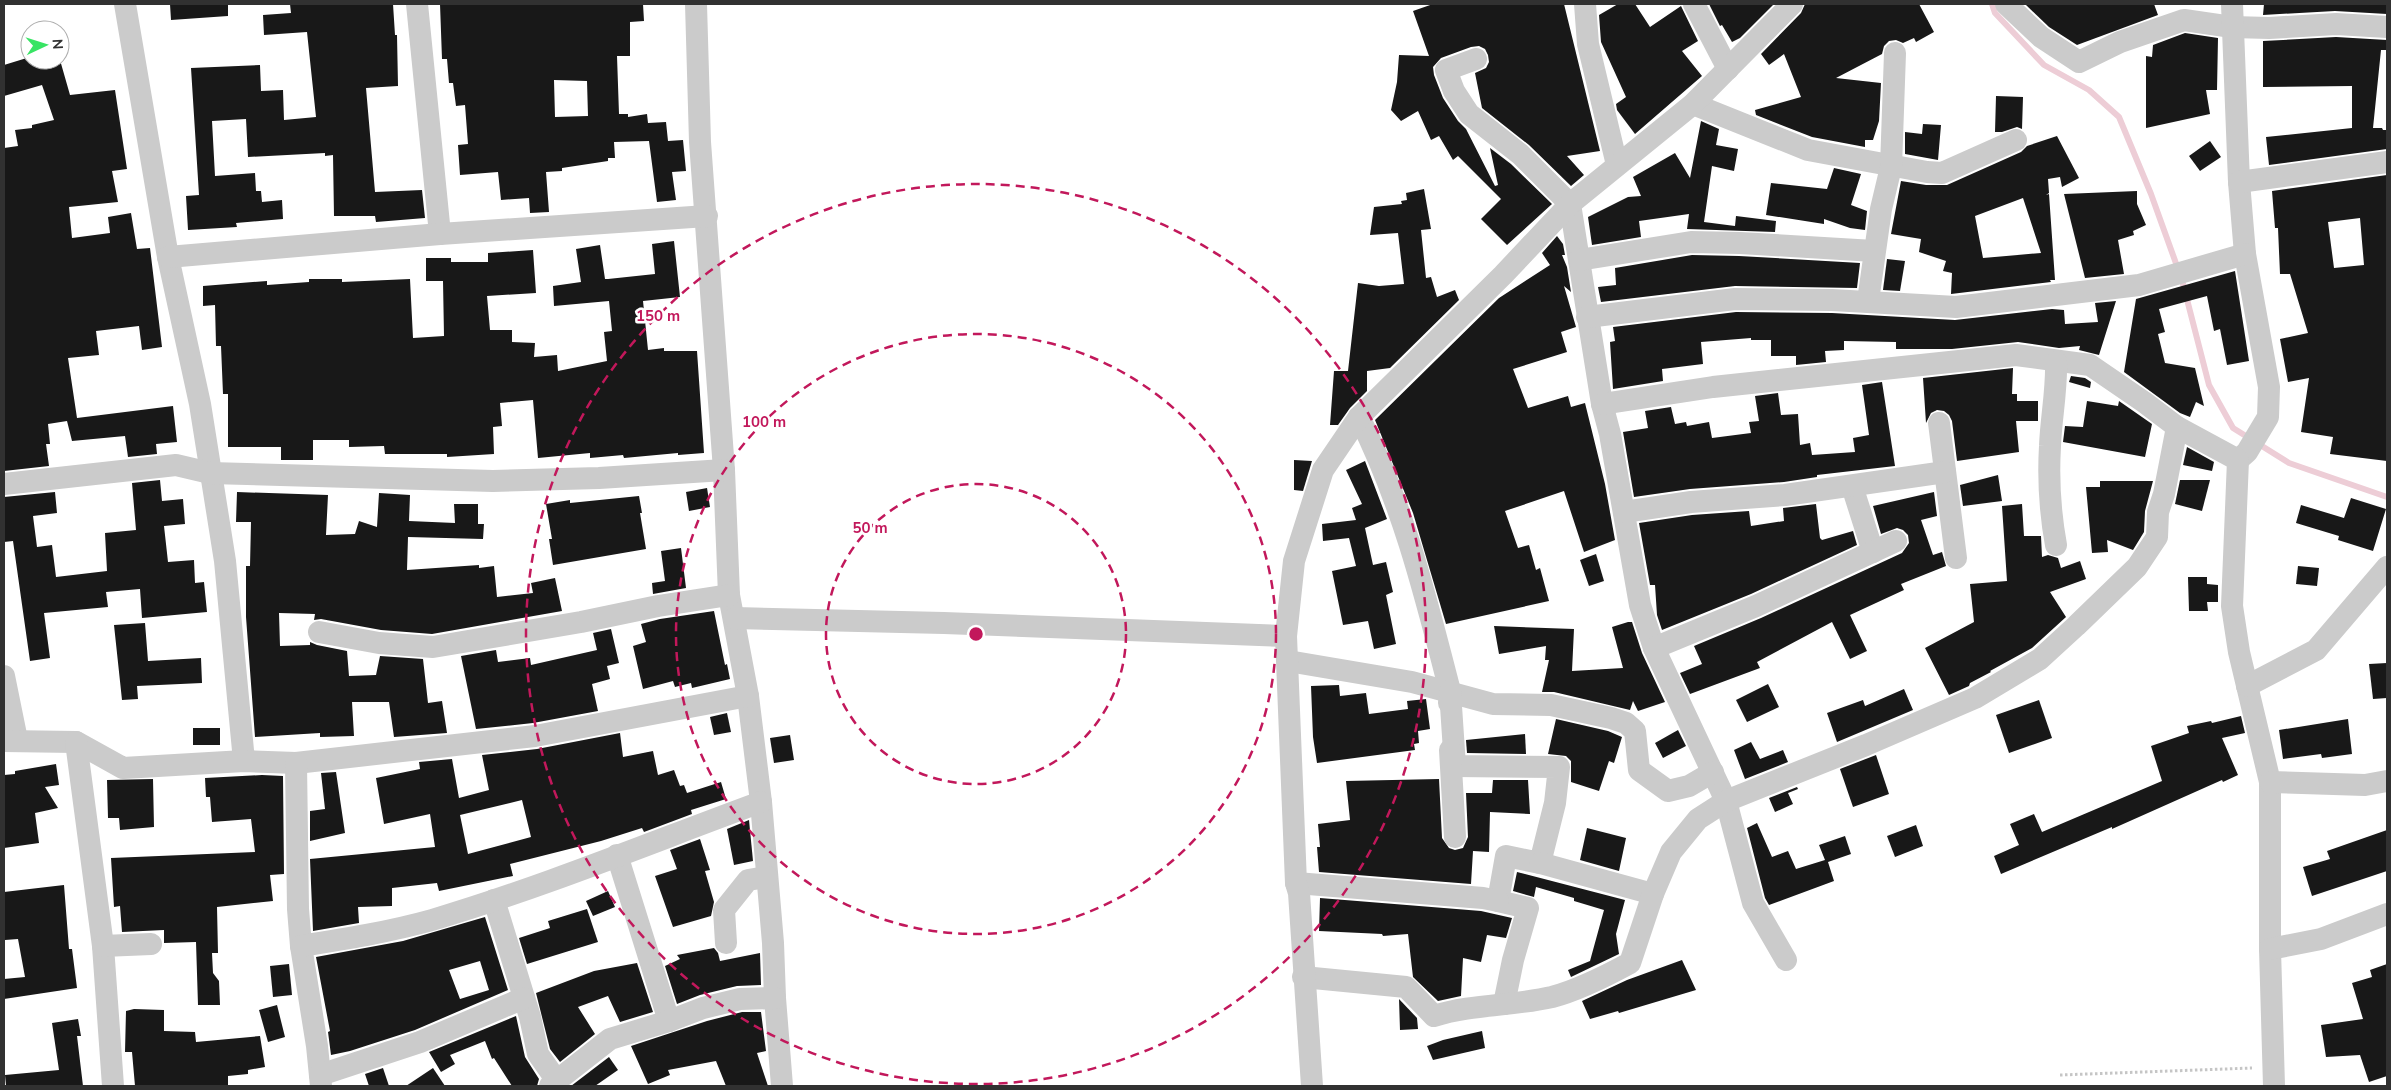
<svg xmlns="http://www.w3.org/2000/svg" width="2391" height="1090" font-family="'Nunito Sans',sans-serif">
	<style>
		.lines { fill: none; stroke-linecap: round; stroke-linejoin: round }
		.stream { stroke: #edcdd6; stroke-width: 6 }
		.building { fill: #181818; fill-rule: evenodd }
		.path { stroke: #c5c5c5; stroke-width: 3; stroke-dasharray: 2.5 2.5; stroke-linecap: butt }
		.minor { stroke: #cbcbcb; stroke-width: 22 }
		.ring { fill: none; stroke: #c2185b; stroke-width: 2.5; stroke-dasharray: 9 6 }
		.centre { fill: #c2185b; stroke: #fff; stroke-width: 2.5 }
		.ring-label { font-size: 15px; text-anchor: middle; font-weight: bold; fill: #c2185b; stroke: #fff; stroke-width: 5; stroke-linejoin: round; paint-order: stroke }
	</style>
	<rect width="100%" height="100%" fill="#fff"/>
	<g class="lines">
		<path class="stream" d="M1992,4L1995,13L2044,65L2089,90L2119,117L2151,194L2182,280L2209,385L2233,428L2289,463L2387,497"/>
	</g>
	<g class="building">
		<path d="M170,4H228V16L171,20Z"/>
		<path d="M290,4H393L395,35H397L398,86L366,88L375,192L422,190L425,218L376,222L375,216H334L333,155L325,156V153L248,157L246,119L212,121L215,176L255,173L256,191H261L262,202L282,200L283,219L236,223L237,227L188,230L186,196L199,195L191,68L260,65L261,91L283,90L284,120L316,117L307,32L264,35L263,15L291,13Z"/>
		<path d="M440,4H643L644,21L630,22V56H617L619,114H628V117L647,114L648,123L666,122L668,141L683,140L686,171L672,172L676,200L657,202L649,141L614,142L615,158H608V161L562,168V171L546,172L549,212L530,213L529,198L501,200L498,172L460,175L458,145L468,144L465,105L456,106L453,83H449L447,59H442ZM554,80L587,81L588,116L555,117Z"/>
		<path d="M1433,4H1564L1600,151L1567,156L1584,175L1571,186L1529,145L1482,108L1475,73L1486,68L1489,62L1488,55L1485,49L1479,46L1471,47L1441,58L1433,67L1434,75L1443,98L1458,121L1466,129L1495,186L1498,185L1490,148L1511,164L1552,204L1507,245L1481,219L1501,199L1458,156L1453,160L1439,136L1431,140L1418,111L1401,121L1391,110L1397,82L1399,55L1429,56L1413,11Z"/>
		<path d="M1618,4H1635L1650,27L1681,6L1698,41L1682,51L1702,76L1635,134L1617,110L1616,104L1626,97L1601,42L1599,15Z"/>
		<path d="M1709,4H1774L1740,38L1732,42L1722,25L1720,26Z"/>
		<path d="M1805,4H1919L1934,32L1916,42L1914,38L1903,43L1896,40L1889,41L1884,46L1882,54L1836,78L1881,83L1879,121L1873,140H1865V147L1812,137L1756,115L1755,110L1801,97L1784,54L1769,65L1761,54L1801,13Z"/>
		<path d="M2025,4H2154L2158,15L2077,45L2049,27Z"/>
		<path d="M2264,4H2387V14L2335,11L2263,15Z"/>
		<path d="M2185,33L2218,38L2217,90H2206L2210,114L2146,128V56L2152,57L2153,45Z"/>
		<path d="M2336,37L2387,40V50H2381L2373,128H2382L2383,130H2387V149L2269,165L2266,137L2352,128V86L2263,87V41Z"/>
		<path d="M30,57V60H60L70,95L115,90L127,169L112,171L118,202L69,207L72,238L110,233L108,217L131,213L137,249L150,248L162,347L142,350L139,326L96,331L99,355L68,358L77,418L173,406L177,442L156,444L157,454L128,457L125,436L72,441L67,421L48,424L50,444H46L49,466L4,471V148L18,146L15,130L32,128V125L54,120L42,85L4,96V65Z"/>
		<path d="M1996,96L2023,97L2022,129L2017,127L2002,132H1995Z"/>
		<path d="M1701,121L1719,129L1716,145L1738,149L1734,171L1712,166L1704,222L1735,226L1736,216L1776,221L1775,232L1687,229L1689,214L1639,221L1641,237L1592,245L1588,217L1628,197L1641,196L1633,177L1675,153L1690,178Z"/>
		<path d="M1923,124L1941,125L1938,160L1905,154V132L1922,134Z"/>
		<path d="M2057,136L2079,178L2062,187L2060,177L2048,179L2049,193L2046,195L2049,194L2055,280H2050L2051,282L1951,294L1952,273L1943,271L1946,261L1919,252L1921,239L1891,234L1901,181L1926,185H1947L2021,152L2027,146ZM2023,198L2041,253L1983,258L1975,216Z"/>
		<path d="M2210,141L2221,157L2200,171L2189,156Z"/>
		<path d="M1834,168L1861,174L1851,205L1867,211L1865,230L1850,228L1824,219V224L1766,215L1771,183L1827,189Z"/>
		<path d="M2387,175V461L2330,454L2333,437L2301,432L2309,378L2288,382L2280,339L2308,333L2290,274H2280L2278,228H2275L2272,191ZM2360,218L2364,265L2334,268L2328,222Z"/>
		<path d="M1424,189L1431,229L1421,230L1426,278L1431,277L1437,297L1455,290L1459,300L1390,368L1367,371V391L1350,408L1338,425H1330L1334,371H1348L1358,283L1379,286L1404,284L1398,233L1370,235L1374,207L1402,204L1401,201L1407,200L1406,193Z"/>
		<path d="M2137,191V204L2146,225L2133,231L2134,235L2118,240L2124,274L2085,278L2064,194Z"/>
		<path d="M1557,236L1563,244L1565,255H1562L1567,267L1571,292L1564,286L1576,327L1561,332L1567,352L1513,369L1528,408L1568,396L1571,407L1585,403L1605,484L1615,540L1584,552L1564,491L1505,511L1518,548L1529,545L1536,570L1540,568L1549,601L1446,624L1413,513L1375,420L1499,298L1550,265L1542,253Z"/>
		<path d="M674,241L680,297L643,301L648,350L664,348V351H697L704,453L678,455V453L624,458L623,455L590,458V453L538,458L533,400L500,403L502,426L493,427L494,454L447,457V454H385L384,446L349,447V440H313V460H281V447H228V394H223L221,346H216L215,305L203,306V286L267,281V285L309,282V279H342V282L410,279L413,338L444,336L443,281H426V258H451V262H488V253L533,250L536,293L487,296L490,330H512V342L535,343L534,357L557,355L558,371L607,361L604,332L612,331L609,301L554,306L553,286L581,282L576,249L600,245L605,279H608L655,274L652,244Z"/>
		<path d="M1692,255L1739,256L1860,263L1857,288L1735,286L1601,302L1598,287L1616,285L1615,268Z"/>
		<path d="M1887,259L1905,261L1900,291L1883,290Z"/>
		<path d="M2235,271L2249,361L2227,365L2220,329L2214,331L2207,296L2159,309L2165,332L2158,334L2165,363L2195,368L2204,406L2196,402L2190,417L2180,413L2124,372L2136,299Z"/>
		<path d="M2116,301L2099,355L2079,350L2080,346L2059,348L2018,342L1952,349H1896V342L1844,341V350L1825,351L1826,362L1796,365V356H1771V340H1751V338L1701,342L1703,364L1662,369L1663,381L1613,389L1610,342L1615,341L1613,327L1736,312L1832,313L1955,320L2052,309L2064,310L2065,324L2098,322L2095,303Z"/>
		<path d="M2013,368L2012,394H2017V401H2038V421H2016L2019,452L1957,461L1952,421L1949,415L1944,411L1937,410L1931,413L1926,423L1923,378Z"/>
		<path d="M2071,376L2085,378L2091,382L2090,388L2069,382Z"/>
		<path d="M1882,382L1895,466L1817,475V477L1784,482L1690,489L1634,497L1623,432L1648,428L1645,411L1671,407L1675,424L1686,422L1687,426L1709,422L1712,438L1751,433L1749,422L1759,421L1755,396L1778,393L1781,415L1798,414L1800,445L1810,443L1812,455L1855,452L1853,438L1869,435L1862,385Z"/>
		<path d="M2087,401L2118,406L2119,401L2152,424L2145,457L2063,442L2065,426L2083,427Z"/>
		<path d="M2187,447L2214,462L2212,471L2183,465Z"/>
		<path d="M1294,460L1312,461L1303,491L1294,490Z"/>
		<path d="M1365,461L1387,519L1365,528L1373,565L1386,562L1393,592L1386,595L1396,644L1374,649L1368,621L1343,625L1332,571L1356,566L1349,538L1323,541L1322,524L1356,520L1352,508L1362,504L1346,470Z"/>
		<path d="M1998,475L2002,501L1963,506L1960,485Z"/>
		<path d="M160,480L162,501L183,499L185,524L164,526L168,562L194,560L195,583L204,582L207,612L142,618L140,589L106,592L108,607L44,613L50,658L30,661L13,541L4,542V497L55,492L57,513L33,516L37,547L52,545L56,577L107,571L105,533L136,530L132,483Z"/>
		<path d="M2180,480H2210L2202,511L2175,504Z"/>
		<path d="M2100,481H2153L2145,511L2144,532L2133,550L2107,540L2108,552L2092,553L2086,487H2100Z"/>
		<path d="M707,488L710,507L689,511L686,492Z"/>
		<path d="M237,492L328,495L326,535L355,534L359,521L377,527L379,493L410,495L409,521L455,523L454,504H478V524H484L483,539L408,537L407,570L479,565V568L494,566L497,597L533,593L531,583L555,578L562,611L432,634L381,630L321,619L314,620L315,614L279,613L280,646L310,645V642L317,645L347,651L349,676L376,675L380,656L423,659L428,703L442,701L447,733L394,737L389,702H352L354,736L320,737V733L255,737L246,617V566H250L251,522H236Z"/>
		<path d="M1934,492L1937,516L1921,520L1933,555L1942,552L1946,566L1901,584L1904,590L1850,615L1867,651L1850,659L1832,622L1757,662L1760,668L1690,694L1680,673L1702,664L1694,646L1761,618L1902,553L1909,543L1908,535L1903,530L1897,528L1881,534L1873,506Z"/>
		<path d="M639,496L642,513H640L646,549L553,565L549,539H552L546,504L570,500V503Z"/>
		<path d="M2351,498L2386,509L2373,551L2338,540L2339,536L2296,523L2301,505L2344,518Z"/>
		<path d="M1816,504L1820,538L1822,540L1853,531L1857,545L1751,594L1662,630L1657,615L1655,585H1650L1639,523L1692,515L1749,511L1751,526L1784,521L1783,508Z"/>
		<path d="M2022,504L2024,536H2041L2042,557L2048,555L2058,558L2061,568L2080,561L2086,579L2050,592L2066,617L2032,648L1990,671L1991,672L1970,683L1969,686L1949,695L1925,648L1974,622L1970,584L2007,581L2002,506Z"/>
		<path d="M681,548L686,588L653,594L652,583L665,581L661,551Z"/>
		<path d="M1596,554L1604,581L1589,586L1580,560Z"/>
		<path d="M2298,566L2319,568L2317,586L2296,584Z"/>
		<path d="M2188,577H2207V584L2218,585V602H2207L2208,611H2189Z"/>
		<path d="M714,611L725,665L727,664L730,679L692,688L691,683L675,687L673,681L643,689L633,646L646,642L641,624L660,619Z"/>
		<path d="M1628,622H1632L1642,653L1665,702L1638,711L1633,701L1630,710L1554,692H1542L1549,660H1545L1546,646L1499,654L1494,626L1574,629L1572,671L1623,668L1612,627Z"/>
		<path d="M145,623L148,661L201,658L202,683L137,686L138,699L122,700L114,625Z"/>
		<path d="M611,629L619,663L607,666L610,679L592,684L598,711L533,723L476,729L461,656L496,650L498,662L530,658L531,665L597,650L593,633Z"/>
		<path d="M2387,663V698L2373,699L2369,664Z"/>
		<path d="M1768,684L1779,707L1747,722L1736,700Z"/>
		<path d="M1339,685L1340,696L1366,693L1369,714L1408,709L1407,701L1426,699L1430,729L1418,731L1419,743L1414,744L1415,750L1317,763L1313,737L1311,686Z"/>
		<path d="M1904,689L1913,710L1837,742L1827,713L1863,700L1865,706Z"/>
		<path d="M2039,700L2052,738L2009,753L1996,715Z"/>
		<path d="M727,713L731,732L714,735L710,717Z"/>
		<path d="M2241,716L2245,733L2222,738L2238,775L2223,782L2222,780L2112,829V827L2001,874L1994,856L2019,845L2010,824L2034,814L2042,832L2162,781L2151,746L2189,733L2187,726L2211,721L2212,723Z"/>
		<path d="M1556,719L1608,731L1622,737L1614,763L1609,761L1599,791L1571,782V761L1566,756L1548,754Z"/>
		<path d="M2348,719L2352,754L2322,758L2321,754L2283,759L2279,730Z"/>
		<rect x="193" y="728" width="27" height="17"/>
		<path d="M1678,730L1686,746L1663,758L1655,743Z"/>
		<path d="M620,733L623,757L653,751L658,775L674,770L680,786L684,785L687,793L721,782L726,799L691,810L692,814L644,832L642,828L601,841L510,864L513,876L439,891L437,883L392,888V906L358,907L359,923L313,931L310,859L435,847L430,814L384,824L376,778L420,769L419,762L452,759L459,798L489,790L482,755L537,749ZM522,800L531,837L468,854L460,815Z"/>
		<path d="M1525,734L1526,754L1467,753L1466,740Z"/>
		<path d="M790,735L794,760L774,763L770,738Z"/>
		<path d="M1751,742L1760,759L1783,750L1788,762L1745,779L1734,750Z"/>
		<path d="M1876,755L1889,794L1853,807L1840,769Z"/>
		<path d="M56,764L59,785L45,787L58,808L35,813L39,843L4,848V775L15,774V771Z"/>
		<path d="M336,772L345,833L310,841V811L325,809L321,773Z"/>
		<path d="M262,775L283,776L284,874L270,875L273,901L217,907L218,953H212L213,973L219,981L220,1005H198L196,942L164,943V930L122,932L120,906L114,907L111,858L255,852L251,819L212,822L210,797H206L205,778Z"/>
		<path d="M153,779L154,827L120,830L119,818H108L107,780Z"/>
		<path d="M1439,779L1442,838L1449,848L1455,850L1463,848L1468,837L1466,793H1492L1493,780H1528L1530,814L1490,812L1489,852L1473,851L1471,884L1319,872L1317,847H1320L1318,824L1350,820L1346,781Z"/>
		<path d="M1797,787L1798,789L1788,793L1793,804L1775,812L1769,798Z"/>
		<path d="M749,820L753,861L734,865L727,829Z"/>
		<path d="M1757,823L1772,857L1788,851L1796,869L1825,860L1819,845L1845,836L1851,854L1828,862L1834,881L1769,905L1765,898L1747,828Z"/>
		<path d="M1916,825L1923,846L1895,857L1887,836Z"/>
		<path d="M1587,828L1626,838L1619,871L1580,860Z"/>
		<path d="M2387,830V871L2312,896L2303,867L2330,859L2327,851Z"/>
		<path d="M700,839L710,870L705,871L714,902L711,916L673,927L655,876L677,869L670,850Z"/>
		<path d="M1517,872L1625,900L1616,934L1619,954L1571,977L1568,970L1590,961L1604,910L1574,901V898L1536,887L1534,897L1513,891Z"/>
		<path d="M64,885L69,949H72L77,988L4,999V979L25,977L18,939L5,940L4,892Z"/>
		<path d="M608,891L615,907L593,916L586,901Z"/>
		<path d="M1320,898L1481,911L1512,918L1506,938L1487,935L1481,962L1463,958L1461,996L1438,1001L1413,977L1408,934L1383,936L1382,934L1319,931Z"/>
		<path d="M587,909L598,942L527,964L519,938L550,928L548,921Z"/>
		<path d="M485,917L508,990L415,1030L350,1051L331,1055L328,1032L330,1031L316,957L403,941ZM480,961L489,990L460,999L449,970Z"/>
		<path d="M714,948L718,953L720,961L760,953L761,985L737,986L700,995L677,1004L665,966L680,959L677,955Z"/>
		<path d="M1682,960L1696,990L1619,1013L1618,1011L1590,1019L1582,1001L1627,980Z"/>
		<path d="M637,963L653,1012L620,1022L608,996L578,1007L595,1034L560,1062L550,1049L536,993L594,971Z"/>
		<path d="M289,964L292,995L273,997L270,966Z"/>
		<path d="M2387,964V1076L2369,1082L2360,1055L2326,1057L2321,1025L2363,1019L2352,983L2372,977L2370,970Z"/>
		<path d="M1399,999L1417,1018L1418,1029L1400,1030Z"/>
		<path d="M277,1005L285,1037L268,1042L259,1010Z"/>
		<path d="M134,1009L164,1010V1031L195,1032L196,1042L260,1036L265,1067L248,1070V1074L228,1076V1086H135L132,1052H125L126,1011Z"/>
		<path d="M742,1012H761L766,1051L757,1053L768,1086H726L716,1061L668,1070L670,1075L648,1084L631,1046L707,1021Z"/>
		<path d="M516,1016L525,1057L539,1079L537,1086H512L494,1058L492,1059L485,1041L450,1055L455,1064L441,1072L429,1052Z"/>
		<path d="M78,1019L81,1036H77L83,1086H6L5,1075L59,1070L52,1023Z"/>
		<path d="M1482,1031L1485,1048L1433,1060L1427,1046L1443,1040Z"/>
		<path d="M609,1057L618,1070L595,1086H571Z"/>
		<path d="M383,1068L389,1086H369L365,1074Z"/>
		<path d="M433,1068L445,1086H406Z"/>
	</g>
	<g class="lines">
		<path class="path" d="M2060,1075L2252,1068"/>
		<g class="minor">
			<path d="M125,4L168,257L200,404L225,561L244,761"/>
			<path d="M417,4L440,234"/>
			<path d="M696,4L700,142L724,470L729,595L748,696L761,802L773,943L775,998L782,1086"/>
			<path d="M1585,4L1588,44L1617,165"/>
			<path d="M1694,4L1728,69"/>
			<path d="M2006,4L2041,37L2079,62L2120,42L2184,20L2232,27L2269,28L2336,24L2387,27"/>
			<path d="M2232,4L2239,182L2245,254L2269,387L2268,417L2247,452L2238,460"/>
			<path d="M1476,59L1446,70L1454,91L1469,114L1520,154L1570,204L1602,404L1610,434L1640,605L1654,648L1726,801L1753,903L1786,960"/>
			<path d="M1693,104L1808,150L1927,172L1942,173L2016,140"/>
			<path d="M2239,182L2387,162"/>
			<path d="M168,257L440,234L707,216"/>
			<path d="M1579,260L1691,242L1740,243L1874,251"/>
			<path d="M1868,301L1881,209L1891,167L1895,53"/>
			<path d="M1587,317L1735,299L1832,300L1956,307L2139,285L2245,254"/>
			<path d="M1602,404L1713,387L2016,355L2090,365L2144,402L2177,427L2238,460L2232,606L2239,652L2270,782V949L2274,1086"/>
			<path d="M1359,417C1403,504 1426,598 1450,691L1449,703"/>
			<path d="M1939,423L1956,558"/>
			<path d="M4,484L176,465L210,473L493,481L599,478L724,470"/>
			<path d="M1852,486L1873,552"/>
			<path d="M1624,512L1691,502L1785,495L1945,472"/>
			<path d="M2056,545C2050,512 2048,480 2050,446C2051,418 2057,390 2056,362"/>
			<path d="M735,618L944,623L1286,636"/>
			<path d="M319,632L379,643L433,647L581,622L658,606L729,595"/>
			<path d="M1654,648L1756,606L1896,541"/>
			<path d="M1288,661L1412,682L1493,704L1551,705L1611,718L1626,723L1635,731L1639,770L1668,791L1689,786L1713,772"/>
			<path d="M4,676L17,740"/>
			<path d="M2247,686L2316,650L2387,567"/>
			<path d="M1450,691L1455,766L1559,767L1555,803L1540,863L1506,856L1498,901L1528,908L1513,960L1504,1004"/>
			<path d="M4,741L76,742L123,768L244,761L296,763L535,736L748,696"/>
			<path d="M76,742L103,946L113,1086"/>
			<path d="M1450,750L1455,837"/>
			<path d="M296,763L298,909L301,946L317,1046L321,1086"/>
			<path d="M2270,782L2365,785L2387,781"/>
			<path d="M617,855L669,1021"/>
			<path d="M1540,863L1653,894"/>
			<path d="M1296,883L1483,898L1498,901"/>
			<path d="M494,900L530,1017L538,1054L557,1081"/>
			<path d="M726,943L724,910L748,880L767,877"/>
			<path d="M103,946L151,944"/>
			<path d="M301,946C345,939 389,932 432,920C543,887 652,842 761,802"/>
			<path d="M2270,949L2321,939L2387,914"/>
			<path d="M1303,977L1406,987L1434,1016C1472,1004 1513,1006 1552,997C1579,990 1606,976 1630,963L1653,894L1671,852L1698,819L1726,801L1866,745L1975,698L2040,659L2076,626L2137,567L2157,537L2158,512L2164,494L2177,427"/>
			<path d="M320,1075L420,1042L524,998"/>
			<path d="M550,1086L610,1039L669,1021L703,1008L740,999L775,998"/>
			<path d="M1312,1086L1299,893L1296,883L1286,636L1294,561L1323,470L1359,417L1503,275L1570,204L1693,104L1792,4"/>
		</g>
	</g>
	<g class="ring">
		<circle cx="976" cy="634" r="150"/>
		<circle cx="976" cy="634" r="300"/>
		<circle cx="976" cy="634" r="450"/>
	</g>
	<circle cx="976" cy="634" r="8" class="centre"/>
	<g class="ring-label">
		<text x="658" y="321">150 m</text>
		<text x="764" y="427">100 m</text>
		<text x="870" y="533">50 m</text>
	</g>
	<rect width="2391" height="1090" fill="none" stroke="#313131" stroke-width="10"/>
	<g transform="translate(45 45) rotate(86)"><circle r="24" fill="#ffffff" stroke="#adadad"/>
	<path d="M0-4L9 19L0 12L-9 19Z" fill="#38e464"/>
	<text y="-8" font-size="14" font-weight="bold" text-anchor="middle" fill="#313131">N</text>
	</g>
</svg>
